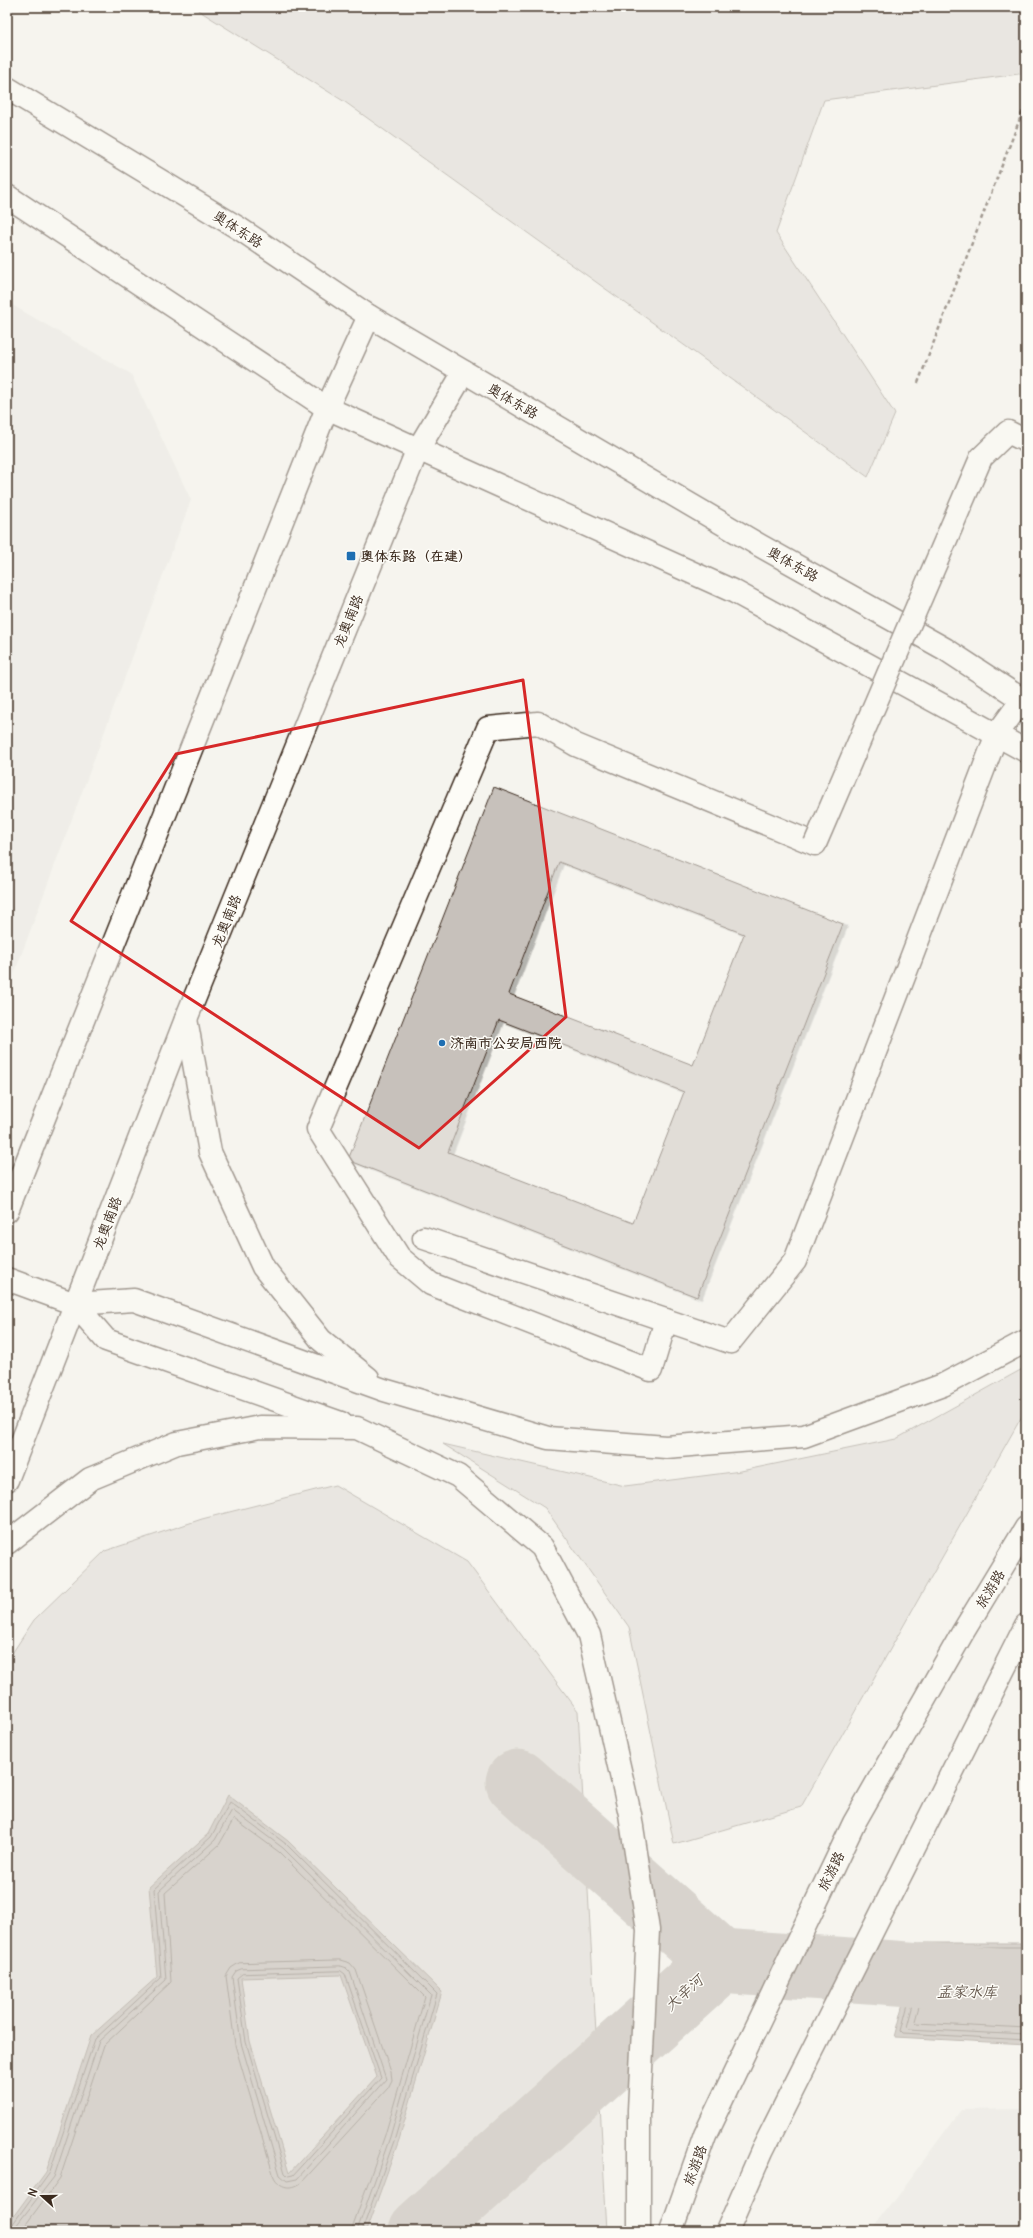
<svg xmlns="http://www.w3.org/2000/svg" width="1033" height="2238" font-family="Delius,'LXGW WenKai TC',sans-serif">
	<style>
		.built { fill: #e7e5df }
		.green { fill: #dad6d0; stroke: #8a8077 }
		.water { fill: #b4aca4; stroke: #84786e; fill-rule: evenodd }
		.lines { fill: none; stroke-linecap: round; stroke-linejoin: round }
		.shore { stroke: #6b5e54; stroke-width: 1 }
		.river { stroke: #b4aca4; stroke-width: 65 }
		.building { fill: #c7c1bb; stroke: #3b2a1e; fill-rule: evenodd; filter: url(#shadow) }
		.lane-casing { stroke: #3b2a1e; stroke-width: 25 }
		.street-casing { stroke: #3b2a1e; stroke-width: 25 }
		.secondary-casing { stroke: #3b2a1e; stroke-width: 25 }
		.primary-casing { stroke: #3b2a1e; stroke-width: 25 }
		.path { stroke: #3b2a1e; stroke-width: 2.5; stroke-dasharray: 4 3; stroke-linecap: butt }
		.lane { stroke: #fdfcf7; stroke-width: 22 }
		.street { stroke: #fdfcf7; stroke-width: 22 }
		.secondary { stroke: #fdfcf7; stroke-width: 22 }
		.primary { stroke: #fdfcf7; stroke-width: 22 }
		.lane-bridge-casing { stroke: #3b2a1e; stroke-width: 25; stroke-linecap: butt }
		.lane-bridge { stroke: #fdfcf7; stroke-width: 22 }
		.marked { fill: none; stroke: #d62828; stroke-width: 3; stroke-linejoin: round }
		.poi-dot { fill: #1f6fb2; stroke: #fdfcf7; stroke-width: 1.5 }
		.labels { text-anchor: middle; stroke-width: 3; stroke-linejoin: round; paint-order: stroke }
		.street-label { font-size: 14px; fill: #3b2a1e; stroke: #fdfcf7 }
		.poi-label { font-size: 14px; font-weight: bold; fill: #3b2a1e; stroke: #fdfcf7; text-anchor: start }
		.water-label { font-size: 15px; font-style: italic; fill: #65584d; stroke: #fdfcf7 }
	</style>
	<defs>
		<filter id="shadow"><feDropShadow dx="4.5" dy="2.5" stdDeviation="0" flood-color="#0004"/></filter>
	</defs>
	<rect width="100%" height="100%" fill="#f5f4ee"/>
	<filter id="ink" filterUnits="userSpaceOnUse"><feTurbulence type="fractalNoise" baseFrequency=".025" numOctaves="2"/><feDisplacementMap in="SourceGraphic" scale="8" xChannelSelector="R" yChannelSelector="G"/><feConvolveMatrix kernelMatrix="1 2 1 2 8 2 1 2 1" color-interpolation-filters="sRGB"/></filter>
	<g filter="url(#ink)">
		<g class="built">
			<path d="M7,302L131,374L191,500L7,993Z"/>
			<path d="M1026,2109V2231H871L961,2110Z"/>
		</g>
		<g class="green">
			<path d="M193,7H1026V73L824,100L776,233L895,414L868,477L345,102Z"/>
			<path d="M1026,1367V1409L801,1807L674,1844L629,1627L545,1508L443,1444L625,1486L741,1471L896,1439Z"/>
			<path d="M335,1485L467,1562L578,1711L607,2231H7V1661L34,1620L105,1551L202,1519Z"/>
		</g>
		<g class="water">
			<path d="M228,1795L288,1841L442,1992L399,2140L366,2231H7V2225L46,2172L91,2036L157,1977L149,1887L208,1834ZM341,1975L377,2077L289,2173L250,2041L241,1978Z"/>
			<path d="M920,1943H1026V2044L895,2037Z"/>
		</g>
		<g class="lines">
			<g class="shore">
				<path d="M1026,1947H923L901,2031L903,2033L1026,2040"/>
				<path d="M1026,1952H927L907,2027L909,2029L1026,2035"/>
				<path d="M1026,1958H932L915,2021L917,2023L1026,2029"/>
				<path d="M340,1960L350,1963L356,1970L391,2072L392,2080L388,2088L301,2183C291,2190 280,2188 274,2177L235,2045L226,1976L231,1968L239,1963Z"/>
				<path d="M340,1966L346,1968L350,1972L386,2079L297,2179L287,2181L280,2175L241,2043L232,1977L236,1971L241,1969Z"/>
				<path d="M341,1971L345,1974L381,2078L293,2175L288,2176L285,2173L246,2042L237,1978L242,1974Z"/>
				<path d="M7,2227L12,2225L49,2174L95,2039L161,1978L154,1889L211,1837L230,1802L286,1844L437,1994L395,2138L362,2231"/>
				<path d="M12,2231L54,2177L99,2041L166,1980L159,1891L215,1840L232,1810L283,1848L431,1995L390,2137L357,2231"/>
				<path d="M21,2231L60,2178L104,2045L171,1982L165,1893L219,1845L234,1819L279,1852L425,1997L385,2135L351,2231"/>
			</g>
			<g class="river">
				<path d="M518,1782L720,1961"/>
				<path d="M421,2231L720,1961L1026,1982"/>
			</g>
		</g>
		<path class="building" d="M494,787L843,924L697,1297L348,1160ZM559,862L744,934L693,1065L509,994ZM499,1020L684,1092L633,1223L448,1152Z"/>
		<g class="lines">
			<g class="lane-casing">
				<g id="lane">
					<path d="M981,458L1008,432L1026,441"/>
					<path d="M666,1320L651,1370L431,1284L399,1257L318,1129L488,728L538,723L576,745L815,844"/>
				</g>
			</g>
			<g class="street-casing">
				<path id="street" d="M424,1238L730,1342L795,1261L997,734L1022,700"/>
			</g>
			<g class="secondary-casing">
				<g id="secondary">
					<path d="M7,88L240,229L369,316L759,545L945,649L1026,702"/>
					<path d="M7,196L327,408L735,592L1026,751"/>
					<path d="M7,1211L327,408L369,316"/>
					<path d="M7,1279L75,1304"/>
					<path d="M7,1480L186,1019L417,451L464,372"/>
				</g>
			</g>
			<g class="primary-casing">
				<g id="primary">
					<path d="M186,1019L210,1152L263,1267L321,1340L368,1378"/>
					<path d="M75,1304L134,1300L384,1390L548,1438L666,1447L804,1436L943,1385L1026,1341"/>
					<path d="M75,1304L106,1340L341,1423"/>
					<path d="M7,1543L90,1479L177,1443L260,1427L357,1428L458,1476L542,1547L589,1635L630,1814L648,1930L639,2110V2231"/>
					<path d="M671,2231L705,2135L854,1823L963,1632L1026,1528"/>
					<path d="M727,2231L762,2151L1026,1625"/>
				</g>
			</g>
			<path class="path" d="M918,383L1026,103"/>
			<use href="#lane" class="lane"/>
			<use href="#street" class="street"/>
			<use href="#secondary" class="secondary"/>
			<use href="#primary" class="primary"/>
			<g class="lane-bridge-casing">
				<path id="lane-bridge" d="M815,844L981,458"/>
			</g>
			<use href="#lane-bridge" class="lane-bridge"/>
		</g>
	</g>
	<path d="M0 0H1033V2238H0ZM523,680L566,1017L419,1148L71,921L176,754Z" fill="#f5f4ee" fill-opacity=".55" fill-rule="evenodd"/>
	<path class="marked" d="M523,680L566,1017L419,1148L71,921L176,754Z"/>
	<g class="poi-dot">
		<rect x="346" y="551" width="10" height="10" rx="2"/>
		<circle cx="442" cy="1043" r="4"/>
	</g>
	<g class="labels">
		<g class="street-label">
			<text transform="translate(238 229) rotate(33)" y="5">奥体东路</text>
			<text transform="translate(513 401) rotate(30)" y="5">奥体东路</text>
			<text transform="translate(793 564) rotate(29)" y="5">奥体东路</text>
			<text transform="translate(348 621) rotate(-68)" y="5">龙奥南路</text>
			<text transform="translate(226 921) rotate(-68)" y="5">龙奥南路</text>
			<text transform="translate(107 1223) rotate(-69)" y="5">龙奥南路</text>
			<text transform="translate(990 1589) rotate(-59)" y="5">旅游路</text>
			<text transform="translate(831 1871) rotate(-64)" y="5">旅游路</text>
			<text transform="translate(695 2165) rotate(-70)" y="5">旅游路</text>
		</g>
		<g class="poi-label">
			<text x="360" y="561">奥体东路（在建）</text>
			<text x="450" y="1048">济南市公安局西院</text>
		</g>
		<g class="water-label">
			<text x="967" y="1997">孟家水库</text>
			<text transform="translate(684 1993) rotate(-42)" y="5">大辛河</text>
		</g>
	</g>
	<rect width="1033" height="2238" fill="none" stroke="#fdfcf7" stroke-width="24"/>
	<rect x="12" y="12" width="1009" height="2214" fill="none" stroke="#3b2a1e" stroke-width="1.5" filter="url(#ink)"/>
	<g transform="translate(42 2196) rotate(291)" stroke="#fdfcf7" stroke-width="3" paint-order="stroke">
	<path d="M0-3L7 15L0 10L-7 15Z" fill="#3b2a1e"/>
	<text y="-6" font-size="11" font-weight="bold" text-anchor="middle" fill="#3b2a1e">N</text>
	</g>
</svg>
